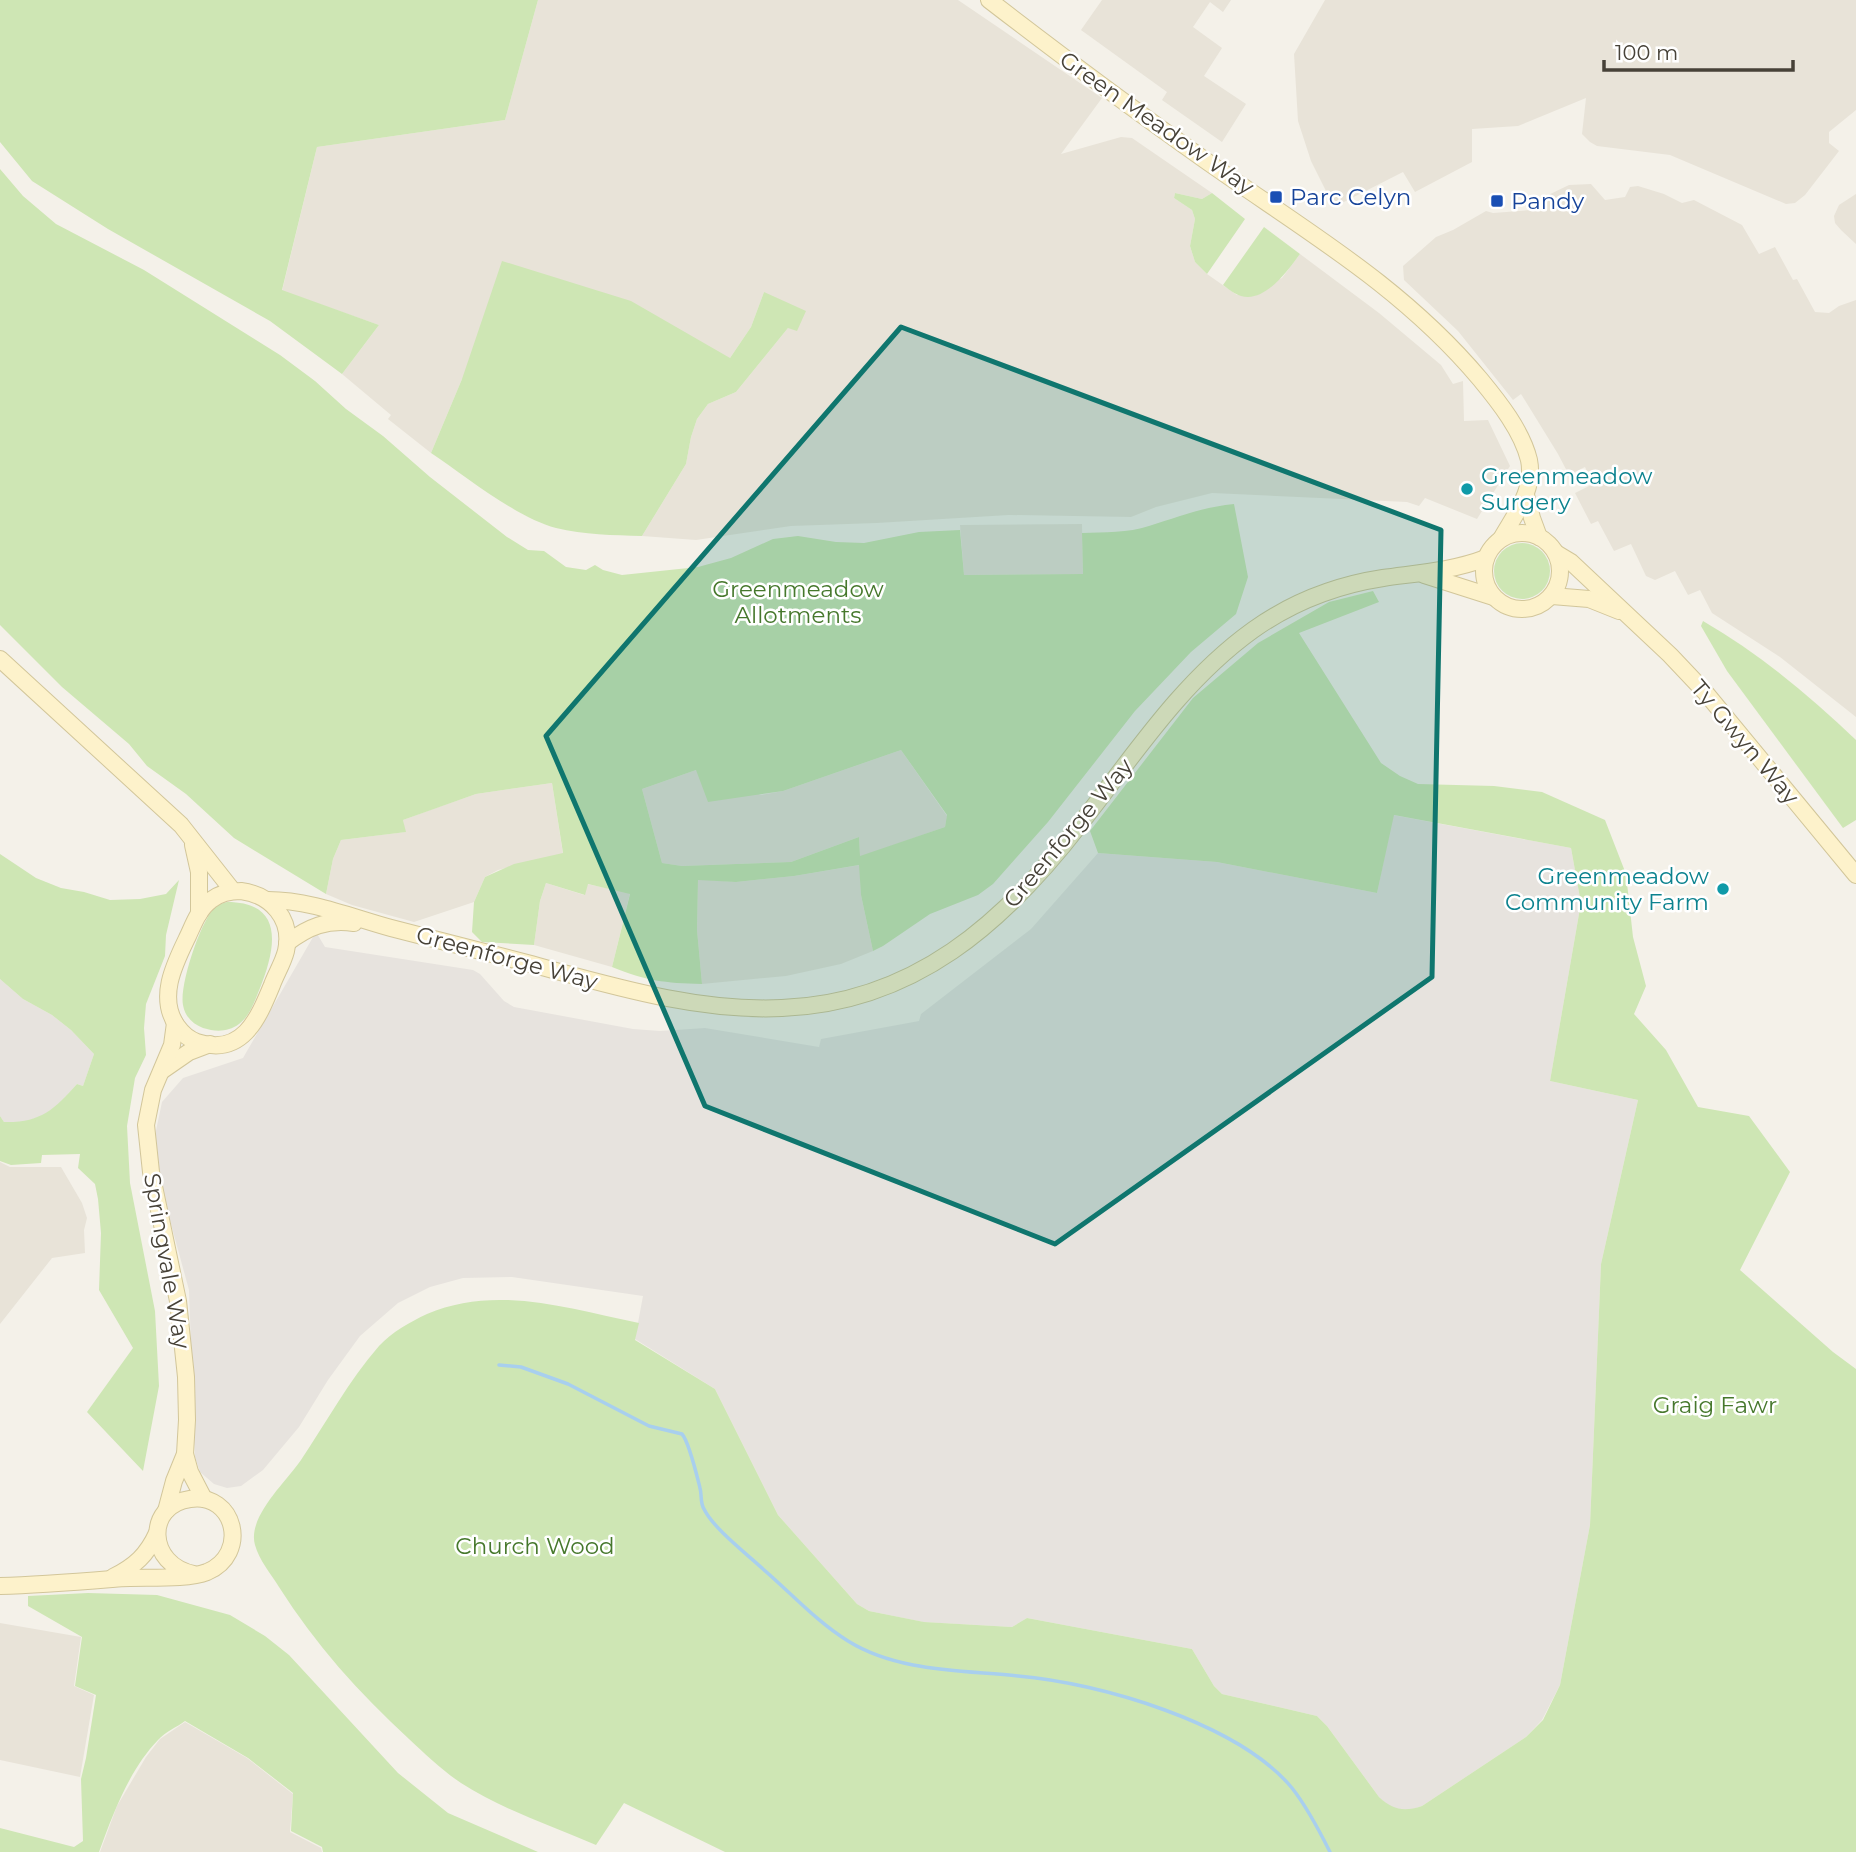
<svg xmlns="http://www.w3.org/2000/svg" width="1856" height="1852" font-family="Montserrat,sans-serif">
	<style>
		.residential { fill: #e8e3d8 }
		.industrial { fill: #e7e3de }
		.green { fill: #cee6b4; fill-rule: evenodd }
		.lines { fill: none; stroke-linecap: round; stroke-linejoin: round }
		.stream { stroke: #a8cfee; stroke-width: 3.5 }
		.secondary-casing { stroke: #d2c69a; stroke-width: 18 }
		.secondary { stroke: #fdf2cb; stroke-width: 16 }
		.marked { fill: #0f766e; fill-opacity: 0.2; stroke: #0f766e; stroke-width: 5; stroke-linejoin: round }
		.transit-dot { fill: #1a4fb4; stroke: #fff; stroke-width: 2.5 }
		.culture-dot { fill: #0f9aa8; stroke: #fff; stroke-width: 2.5 }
		.labels { text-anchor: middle; stroke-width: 5; stroke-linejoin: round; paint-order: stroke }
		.street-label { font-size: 23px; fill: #474238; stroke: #fff }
		.transit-label { font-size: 23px; fill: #164399; stroke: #fff; text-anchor: start }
		.culture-label { font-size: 23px; fill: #0d838f; stroke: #fff; text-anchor: start }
		.park-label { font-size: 23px; fill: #46782c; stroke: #fff }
	</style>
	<rect width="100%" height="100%" fill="#f4f1e9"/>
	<g class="residential">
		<path d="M538,0H958L1102,98L1061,154L1121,137L1132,138L1212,193L1202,199L1175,193L1174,198L1192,210L1195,219L1190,246L1195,262L1207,274L1237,295L1282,278L1300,254L1379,313L1441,365L1453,384L1463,381L1464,421L1488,420L1510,466L1477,519L1425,498L1419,506L1407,502L1212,493L1156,507L1131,517L1009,515L877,523L791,526L696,540L642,536L686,464L691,437L697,419L708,404L736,392L788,328L764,292L751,327L730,358L462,379L431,453L388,419L391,415L342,374L379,325L282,291L317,147L505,120Z"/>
		<path d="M1102,0H1231L1223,12L1210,2L1193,27L1222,48L1204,76L1246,104L1222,142L1162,100L1167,92L1081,30Z"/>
		<path d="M1325,0H1856V110L1829,132V143L1839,151L1805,195L1795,203L1786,204L1670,155L1597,146L1590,142L1582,134L1586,98L1518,126L1472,129V162L1415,192L1403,172L1334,207L1311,161L1298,121L1294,54Z"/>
		<path d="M1591,184L1605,200L1625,197L1630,187L1638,186L1664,194L1682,203L1694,200L1742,225L1759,254L1775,247L1793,280L1797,279L1815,312L1829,313L1839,306L1856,300V717L1780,657L1712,613L1700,590L1688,595L1675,571L1655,580L1646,576L1631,544L1614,551L1598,521L1591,524L1575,493L1593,484L1585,467L1569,475L1558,454L1521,394L1513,400L1458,331L1404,280L1403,266L1436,237L1453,230L1486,211L1493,213L1545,209L1542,198L1569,185Z"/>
		<path d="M1856,194V244L1841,230L1835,223L1834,216L1839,205Z"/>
		<path d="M1082,524L1083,574L964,575L960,525Z"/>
		<path d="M901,750L947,816L945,827L860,857L859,837L791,862L682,866L662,863L642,789L696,770L761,795L783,791Z"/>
		<path d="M552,783L563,854L498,870L485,877L474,902L414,922L352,905L326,894L333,859L341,840L405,832L403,820L433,809L476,794Z"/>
		<path d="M860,865L861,895L873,951L841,964L786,976L702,984L697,930L698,879L736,882L794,876Z"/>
		<path d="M546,883L584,895L587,884L630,893L612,967L534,945L540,901Z"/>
		<path d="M0,1162L10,1167H61L82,1203L87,1218L84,1230L85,1253L52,1258L0,1324Z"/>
		<path d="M0,1623L81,1637L74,1686L94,1695L80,1777L0,1760Z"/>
		<path d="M185,1722L247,1758L293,1794L290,1832L321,1848L322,1852H100L117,1806L146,1757L160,1739Z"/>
	</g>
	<g class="industrial">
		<path d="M1393,815L1571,848L1580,898L1579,914L1550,1081L1638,1100L1601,1264L1590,1525L1560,1685L1542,1720L1526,1737L1422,1806L1411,1810H1398L1387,1805L1379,1797L1327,1726L1317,1716L1222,1694L1214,1686L1192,1649L1027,1618L1012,1627L923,1622L869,1611L857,1604L778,1515L715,1389L635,1339L643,1296L512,1277L463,1278L430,1287L398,1303L360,1336L328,1380L299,1427L263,1470L241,1486L227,1488L214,1484L200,1472L195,1457L189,1290L162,1191L154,1140L162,1102L183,1078L243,1058L316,932L325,947L473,970L480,974L504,1001L514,1007L633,1029L660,1031L705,1028L819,1047L821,1039L919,1021L921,1014L1031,929L1098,853L1217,862L1377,893Z"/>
		<path d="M0,979L23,999L52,1015L71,1030L94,1054L83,1086L77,1084L58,1105L42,1116L21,1123L4,1122L0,1116Z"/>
	</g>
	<g class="green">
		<path d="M0,0H538L505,120L317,147L282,290L379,325L342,374L270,321L108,229L32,181L0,142Z"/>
		<path d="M0,169L23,196L56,224L144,270L280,355L315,381L346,409L383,436L430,477L507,537L528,550L544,551L566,567L586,570L595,565L603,570L622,575L698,567L731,558L773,539L798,536L836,542L864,543L919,532L960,530L964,575L1083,574L1082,533C1104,532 1128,533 1149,526C1178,517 1203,507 1234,504L1248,577L1236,614L1191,652L1135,711L1048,822L993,884L978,895L930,914L883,946L873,951L861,895L859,865L794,876L736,882L698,880L697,930L702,984C664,983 647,981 612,967L630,894L588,884L585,895L546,883L540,901L534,945L482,942L472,932L474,902L485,877L514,864L563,853L552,783L476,794L403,820L406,832L341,840L333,859L326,894L234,838L186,794L147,766L129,744L62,687L0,625ZM901,750L947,815L945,827L860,856L859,837L791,862L682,866L662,863L642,789L696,770L708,802L783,791Z"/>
		<path d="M1175,193L1202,199L1212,193L1245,219L1207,274L1195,262L1190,246L1195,219L1192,210L1174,198Z"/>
		<path d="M1264,227L1300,254C1289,269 1269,297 1248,297C1238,297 1231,291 1223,285Z"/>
		<path d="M502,261L631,301L730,358L751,327L764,292L806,311L797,331L788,328L736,392L708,404L697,419L691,437L686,464L642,536C613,535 584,535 556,528C515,517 467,477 431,453L462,379Z"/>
		<circle cx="1522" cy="571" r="28"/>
		<path d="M1373,591L1379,602L1299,633L1381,763L1400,776L1418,784L1494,786L1542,792L1605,820L1626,874L1633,937L1646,986L1634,1014L1666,1050L1698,1107L1749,1116L1790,1172L1740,1270L1833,1352L1856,1369V1852H725L624,1803L596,1845C550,1825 503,1810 461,1783C443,1771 425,1754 409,1739C359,1693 315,1644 279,1587C271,1574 259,1560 255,1545C247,1517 286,1482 301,1460C326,1423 349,1380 379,1346C392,1332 410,1322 427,1314C496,1284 569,1309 639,1323L635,1340L715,1389L778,1515L857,1604L869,1611L924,1622L1012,1627L1027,1618L1192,1649L1214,1686L1222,1694L1317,1716L1327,1726L1379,1797C1393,1810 1404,1812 1422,1806L1526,1737L1543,1720L1560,1685L1590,1525L1601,1264L1638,1100L1550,1081L1579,914L1580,898L1571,848L1394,815L1377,893L1217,862L1098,853L1090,831L1193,698L1258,643L1329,602Z"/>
		<path d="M1703,621C1760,654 1809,695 1856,740V820L1843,828L1727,671L1701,626Z"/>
		<path d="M0,854L36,878L61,888L84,892L110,900L140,899L166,894L179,880L166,935L165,956L146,1004L144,1028L146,1055L135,1078L127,1126L130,1183L155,1311L159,1386L143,1471L87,1412L133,1348L99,1290L101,1233L98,1199L95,1184L78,1168L80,1154L42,1155L41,1163L11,1165L0,1161V1116L4,1122C40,1123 54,1110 77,1084L83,1086L94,1054L71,1030L52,1015L23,999L0,979Z"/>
		<path d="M227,902C285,902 276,948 260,988C255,1000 250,1016 239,1024C228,1032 216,1032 203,1028C193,1024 185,1017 183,1005C179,986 201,918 217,905C218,905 226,902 227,902Z"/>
		<path d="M88,1593L157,1595L230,1615L265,1636L289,1655L398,1773L448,1813L538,1852H323L322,1847L291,1831L293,1793L248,1758L185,1721C177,1727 165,1732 158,1740C129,1770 113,1814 99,1852H0V1828L74,1847L83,1841L81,1779L86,1758L96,1695L75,1686L82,1637L28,1606V1596Z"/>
	</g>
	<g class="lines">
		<path class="stream" d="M499,1365L521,1367L568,1384L649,1426L682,1434C689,1442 697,1476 700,1488C702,1495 700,1503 704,1509C713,1528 747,1554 763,1569C791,1593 817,1622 848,1641C898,1672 961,1670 1018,1676C1100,1683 1238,1723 1292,1788C1307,1807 1319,1830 1330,1852"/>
		<g class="secondary-casing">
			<g id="secondary">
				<path d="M989,0C1059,54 1130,107 1202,158C1302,229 1400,284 1480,379C1499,402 1522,431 1529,460C1535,490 1515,514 1501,539"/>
				<path d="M1526,495L1532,518L1539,537"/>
				<circle cx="1522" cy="571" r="38"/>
				<path d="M1556,553L1571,562L1670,655L1705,692L1856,875"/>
				<path d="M1424,575L1493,597"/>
				<path d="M1552,596L1589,599L1619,611"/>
				<path d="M0,659L181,825L233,891"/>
				<path d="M193,845L199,872V914"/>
				<path d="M241,891C271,895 293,919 286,951C283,963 276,974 272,985C258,1019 242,1057 197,1042C188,1039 182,1033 177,1026C157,997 175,963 188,936C194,923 199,909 211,900C220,893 230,891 241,891Z"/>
				<path d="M268,900C310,900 351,917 391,928C436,940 482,951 527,963C609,985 696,1012 782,1008C914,1003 1004,923 1081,823C1134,755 1182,681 1253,630C1291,603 1337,585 1383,578C1418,573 1452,571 1486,558"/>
				<path d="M287,943C308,927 327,919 354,923"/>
				<path d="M163,1070L189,1052L210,1044"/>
				<path d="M185,1454L190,1472L204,1499"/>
				<path d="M166,1511L174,1481L185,1454L187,1420L186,1377L178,1301L151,1172L146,1125L153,1090L172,1045L175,1023"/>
				<path d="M113,1577C135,1566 147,1555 157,1533"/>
				<path d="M0,1586C38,1585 75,1582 112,1579C138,1576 184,1581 207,1572C250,1554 235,1492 190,1499C145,1505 147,1565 194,1574"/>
			</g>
		</g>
		<use href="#secondary" class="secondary"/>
	</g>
	<path class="marked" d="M901,327L1441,530L1432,977L1055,1244L705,1106L546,736Z"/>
	<g class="transit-dot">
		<rect x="1269" y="190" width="14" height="14" rx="3.5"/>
		<rect x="1490" y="194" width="14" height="14" rx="3.5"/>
	</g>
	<g class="culture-dot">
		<circle cx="1467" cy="489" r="7"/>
		<circle cx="1723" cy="889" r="7"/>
	</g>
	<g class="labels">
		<g class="street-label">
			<text transform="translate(1157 123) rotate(35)" y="8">Green Meadow Way</text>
			<text transform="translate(1745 742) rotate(50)" y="8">Ty Gwyn Way</text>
			<text transform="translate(1068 833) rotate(-50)" y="8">Greenforge Way</text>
			<text transform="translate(507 958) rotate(15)" y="8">Greenforge Way</text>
			<text transform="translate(167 1261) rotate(80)" y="8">Springvale Way</text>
		</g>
		<g class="transit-label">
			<text x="1290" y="205">Parc Celyn</text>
			<text x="1511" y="209">Pandy</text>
		</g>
		<g class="culture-label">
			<text x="1481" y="484">Greenmeadow<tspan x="1481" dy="26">Surgery</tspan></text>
			<text x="1709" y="884" text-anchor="end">Greenmeadow<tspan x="1709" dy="26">Community Farm</tspan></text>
		</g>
		<g class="park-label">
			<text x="798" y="597">Greenmeadow<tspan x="798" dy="26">Allotments</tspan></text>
			<text x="1715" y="1413">Graig Fawr</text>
			<text x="535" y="1554">Church Wood</text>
		</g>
	</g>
	<path d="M1604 60v10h189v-10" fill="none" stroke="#474238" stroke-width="3.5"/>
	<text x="1615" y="60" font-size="21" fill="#474238" stroke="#ffffff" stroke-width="5" paint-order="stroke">100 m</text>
</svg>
